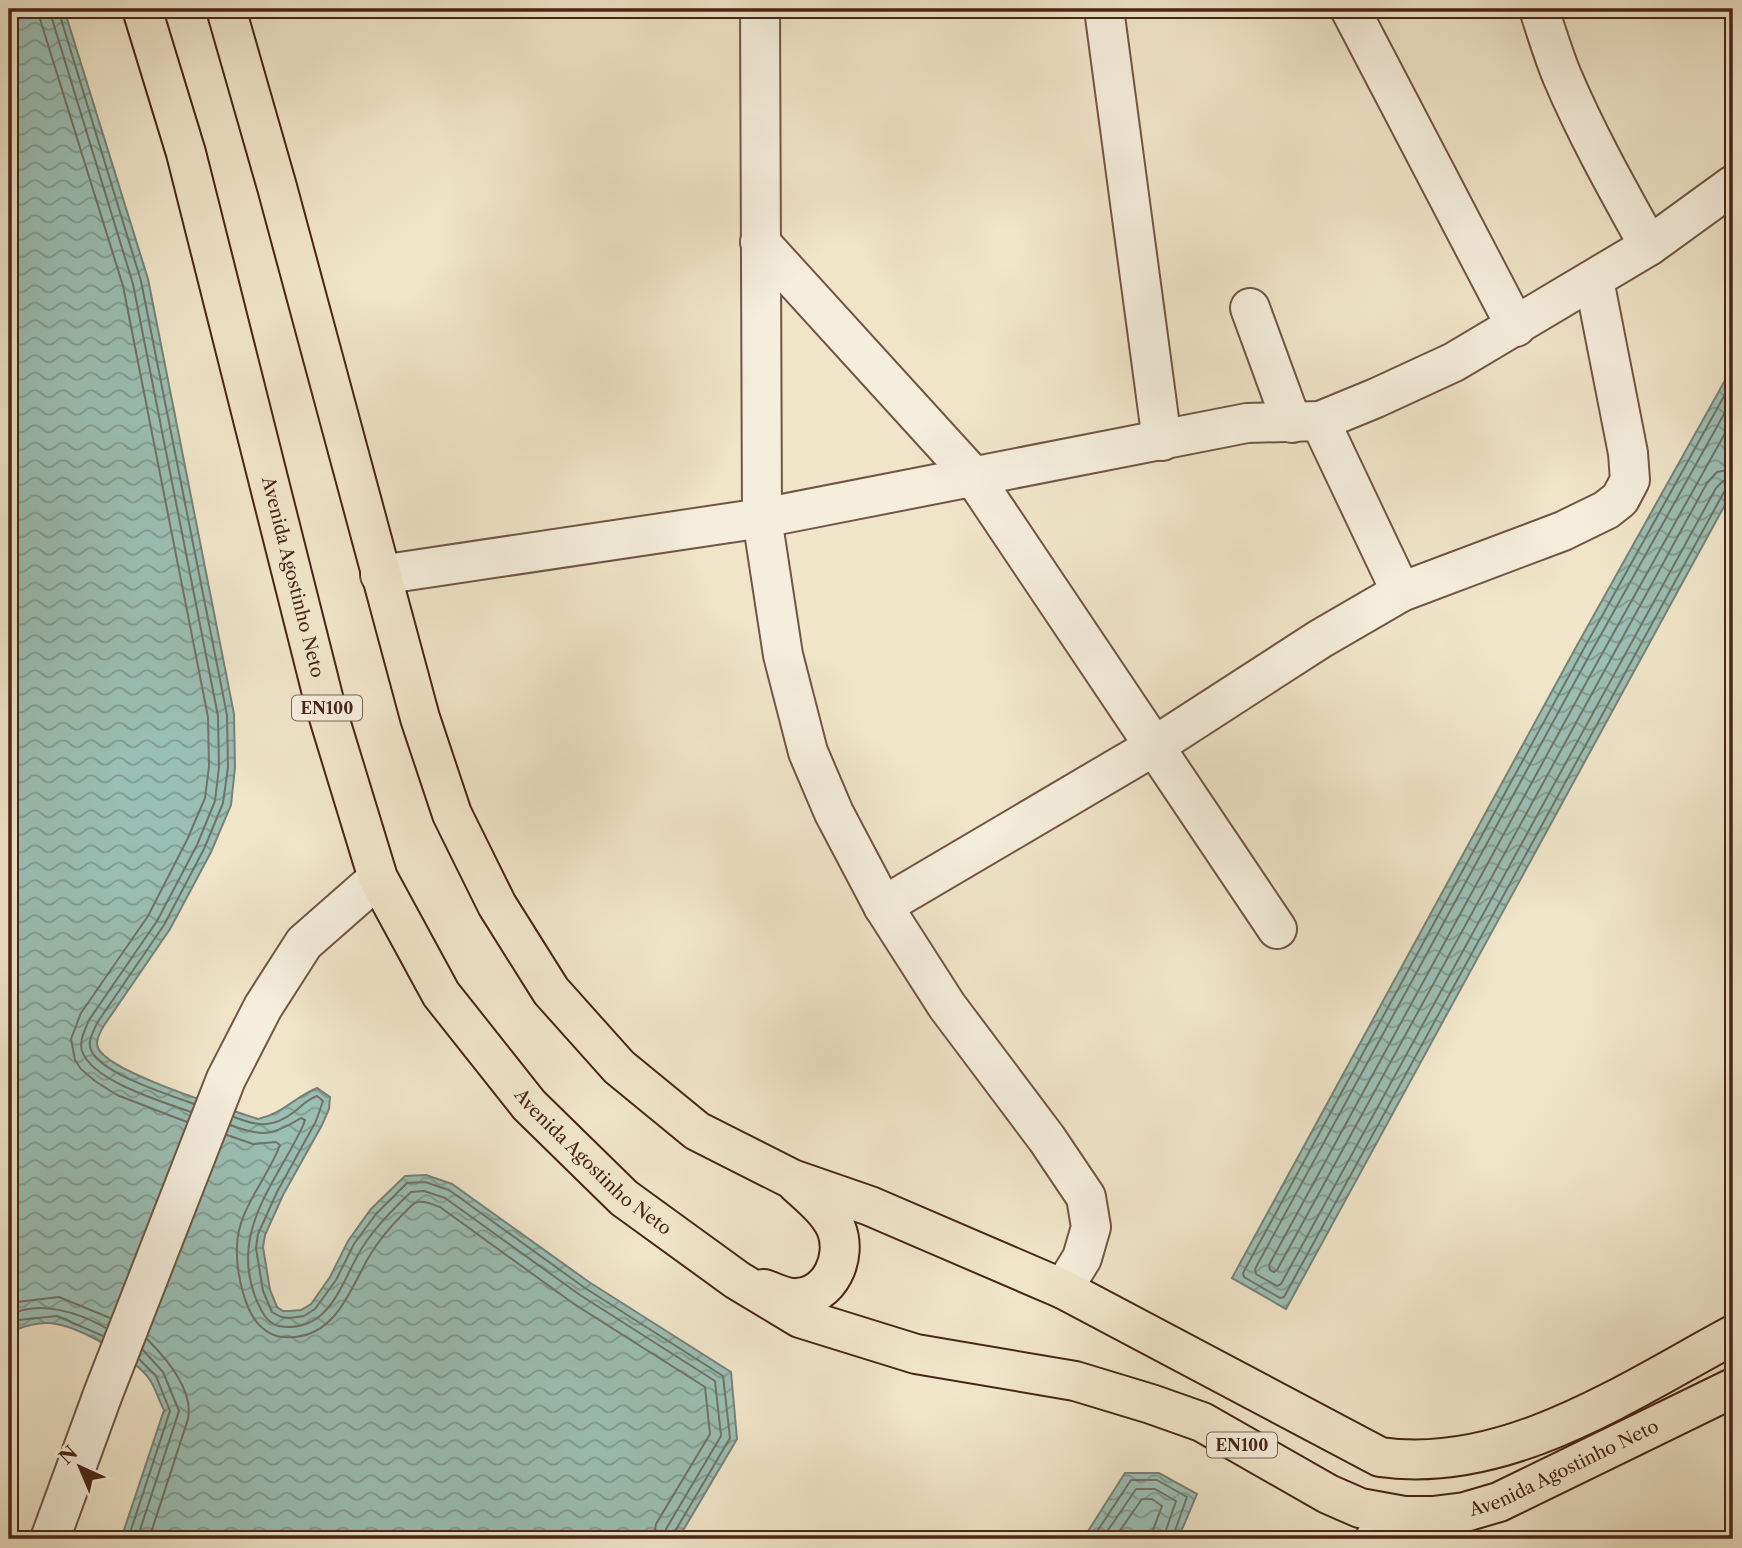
<svg xmlns="http://www.w3.org/2000/svg" width="1742" height="1548" font-family="'Libre Caslon Text',serif">
	<style>
		.water { fill: url(#water-waves); stroke: #798175; stroke-width: 2 }
		.lines { fill: none; stroke-linecap: round; stroke-linejoin: round }
		.shore { stroke: #717266; stroke-width: 2 }
		.street-casing { stroke: #725544; stroke-width: 42 }
		.primary-casing { stroke: #482517; stroke-width: 42 }
		.street { stroke: #f5eedc; stroke-width: 38 }
		.primary { stroke: #f0e5c9; stroke-width: 38 }
		.labels { text-anchor: middle; stroke-width: 7; stroke-linejoin: round; paint-order: stroke }
		.shield { fill: #f5eedc; stroke: #7c6152; stroke-width: 2 }
		.shield-label { font-size: 16px; font-weight: bold; fill: #482517 }
		.street-label { font-size: 18px; fill: #482517; stroke: #f5eedc }
	</style>
	<defs>
		<pattern id="water-waves" width="16" height="10" patternUnits="userSpaceOnUse" patternTransform="scale(1.75)"><rect width="16" height="10" fill="#9abfb4"/><path d="M0 5q4-4 8 0t8 0" fill="none" stroke="#809b91"/></pattern>
	</defs>
	<rect width="100%" height="100%" fill="#f0e5c9"/>
	<filter id="stains"><feTurbulence type="fractalNoise" baseFrequency=".00286" numOctaves="4"/><feColorMatrix values="0 0 0 0 .2 0 0 0 0 .09 0 0 0 0 .02 0 0 0 .5 -.17"/></filter>
	<radialGradient id="worn" r=".72"><stop offset=".6" stop-color="#630" stop-opacity="0"/><stop offset="1" stop-color="#630" stop-opacity=".3"/></radialGradient>
	<g class="water">
		<path d="M9,9H64L148,279L234,714L235,767L231,805L211,852L170,929L103,1027C100,1033 95,1041 98,1048C109,1073 229,1109 258,1119C282,1114 295,1097 317,1088L330,1097L329,1109L322,1125L283,1195L265,1235L263,1247L270,1290L277,1307L283,1311H289L301,1310L311,1304L330,1277L348,1241L371,1209L405,1176L426,1175L452,1184L589,1282L731,1372L737,1439L678,1539H121L164,1410C159,1401 156,1389 150,1380C136,1359 81,1328 56,1324C42,1321 20,1326 9,1334Z"/>
		<path d="M1733,366V490L1286,1309L1232,1278L1575,649Z"/>
		<path d="M1125,1473H1159L1197,1494L1178,1539H1083Z"/>
	</g>
	<g class="lines">
		<g class="shore">
			<path d="M38,9L40,19L123,286L208,717L209,766L205,798L187,840L148,916L81,1013L71,1039L75,1060L81,1069L95,1081L117,1095L187,1122"/>
			<path d="M49,9L133,284L218,716L219,767L215,801L197,845L157,921L89,1020C85,1030 79,1040 82,1051C92,1081 163,1102 191,1112"/>
			<path d="M58,9L141,281L227,715L228,767L223,803L204,849L164,925L97,1023C94,1031 87,1041 91,1050C101,1074 170,1095 194,1104"/>
			<path d="M1733,380L1582,652L1243,1273L1244,1277L1280,1298L1284,1297L1724,492L1733,488"/>
			<path d="M1733,398L1589,656L1255,1269L1256,1274L1277,1286L1281,1284L1716,488L1723,481L1733,479"/>
			<path d="M1733,419L1598,661L1269,1265L1270,1270L1274,1272L1277,1270L1707,483L1717,472L1733,469"/>
			<path d="M234,1117C257,1126 272,1129 294,1112C303,1105 306,1100 317,1096L323,1101L316,1121L277,1192L258,1234L256,1248L263,1291L272,1312L281,1317L289,1318L304,1316L315,1309L336,1280L354,1244L376,1214L407,1183L425,1182L449,1190L585,1288L723,1376L730,1438L674,1533L673,1539"/>
			<path d="M230,1125C262,1137 272,1136 301,1118L305,1120C302,1130 296,1139 291,1149C264,1197 233,1241 256,1299C261,1310 266,1323 279,1326C293,1329 309,1325 320,1316C340,1299 348,1270 362,1248C375,1227 393,1209 411,1192L424,1191L445,1198L580,1295L715,1381L721,1436L666,1529L664,1539"/>
			<path d="M227,1135L253,1144L276,1142L280,1145C268,1178 237,1210 237,1247C236,1270 244,1316 265,1330C274,1337 283,1338 295,1337C338,1333 351,1287 370,1255C379,1240 391,1226 403,1214C407,1211 411,1205 415,1203C422,1199 433,1205 440,1207L574,1304L705,1387L710,1434L656,1524L653,1539"/>
			<path d="M9,1303L59,1297L110,1318"/>
			<path d="M9,1315C40,1300 78,1312 106,1328"/>
			<path d="M9,1325L18,1320L57,1316L103,1336"/>
			<path d="M147,1339C166,1358 194,1390 188,1419L149,1539"/>
			<path d="M128,1539L170,1411L156,1376L139,1359"/>
			<path d="M137,1539L179,1411L163,1372L143,1350"/>
			<path d="M1092,1539L1131,1480H1157L1187,1497L1172,1539"/>
			<path d="M1102,1539L1136,1489H1155L1176,1501L1163,1539"/>
			<path d="M1114,1539L1142,1499H1152L1162,1506L1153,1530L1152,1539"/>
		</g>
		<g class="street-casing">
			<g id="street">
				<path d="M760,9L762,518L783,655L808,752L834,813L883,906L947,1006L1047,1139L1086,1197L1091,1227L1082,1258L1063,1289"/>
				<path d="M1104,9L1162,441"/>
				<path d="M1350,9L1516,327"/>
				<path d="M1539,9C1546,31 1553,54 1562,76C1587,135 1618,190 1649,246"/>
				<path d="M760,242L973,476L1277,929"/>
				<path d="M1250,308L1292,423"/>
				<path d="M1320,421L1401,592"/>
				<path d="M380,575L762,518L1247,423L1320,421L1376,398L1454,362L1649,246L1733,185"/>
				<path d="M883,906L1153,747L1320,639L1401,592L1563,531L1606,510L1620,499L1630,480L1628,453L1594,280"/>
				<path d="M50,1539L103,1394L226,1079L263,1007L304,943L378,878"/>
				<path d="M1375,1539L1386,1514"/>
			</g>
		</g>
		<g class="primary-casing">
			<g id="primary">
				<path id="s1" d="M142,9L186,153L324,701L378,878L441,994L529,1105L624,1198L737,1280L800,1318L916,1354L1075,1381L1151,1404L1202,1422L1328,1494L1360,1508L1404,1516H1433L1465,1512L1499,1502L1733,1388"/>
				<path d="M226,9L277,187L420,718L452,814L497,905L551,991L619,1067L697,1131L792,1179L870,1206L1063,1289L1380,1457C1506,1475 1627,1392 1733,1335"/>
				<path d="M764,1289C773,1292 786,1299 796,1298C830,1297 848,1257 836,1228C828,1210 810,1196 796,1183"/>
			</g>
		</g>
		<use href="#street" class="street"/>
		<use href="#primary" class="primary"/>
	</g>
	<g class="labels">
		<g class="shield">
			<rect x="292" y="695.5" width="70" height="25" rx="5"/>
			<rect x="1207" y="1432.5" width="70" height="25" rx="5"/>
		</g>
		<g class="shield-label">
			<text x="327" y="714">EN100</text>
			<text x="1242" y="1451">EN100</text>
		</g>
		<g class="street-label">
			<text dy="6" stroke="none"><textPath href="#s1" startOffset="588">Avenida Agostinho Neto</textPath></text>
			<text dy="6" stroke="none"><textPath href="#s1" startOffset="1260">Avenida Agostinho Neto</textPath></text>
			<text dy="6" stroke="none"><textPath href="#s1" startOffset="2331">Avenida Agostinho Neto</textPath></text>
		</g>
	</g>
	<rect width="1742" height="1548" fill="none" stroke="#f0e5c9" stroke-width="35"/>
	<rect x="10" y="10" width="1721" height="1527" fill="none" stroke="#482517" stroke-width="3.5"/>
	<rect x="18" y="18" width="1707" height="1513" fill="none" stroke="#482517" stroke-width="2"/>
	<g transform="translate(80 1467) rotate(316)" stroke="#f5eedc" stroke-width="5" paint-order="stroke">
	<path d="M0-5L12 26L0 18L-12 26Z" fill="#482517"/>
	<text y="-10" font-size="19" font-weight="bold" text-anchor="middle" fill="#482517">N</text>
	</g>
	<rect width="100%" height="100%" filter="url(#stains)"/>
	<rect width="100%" height="100%" fill="url(#worn)"/>
</svg>
